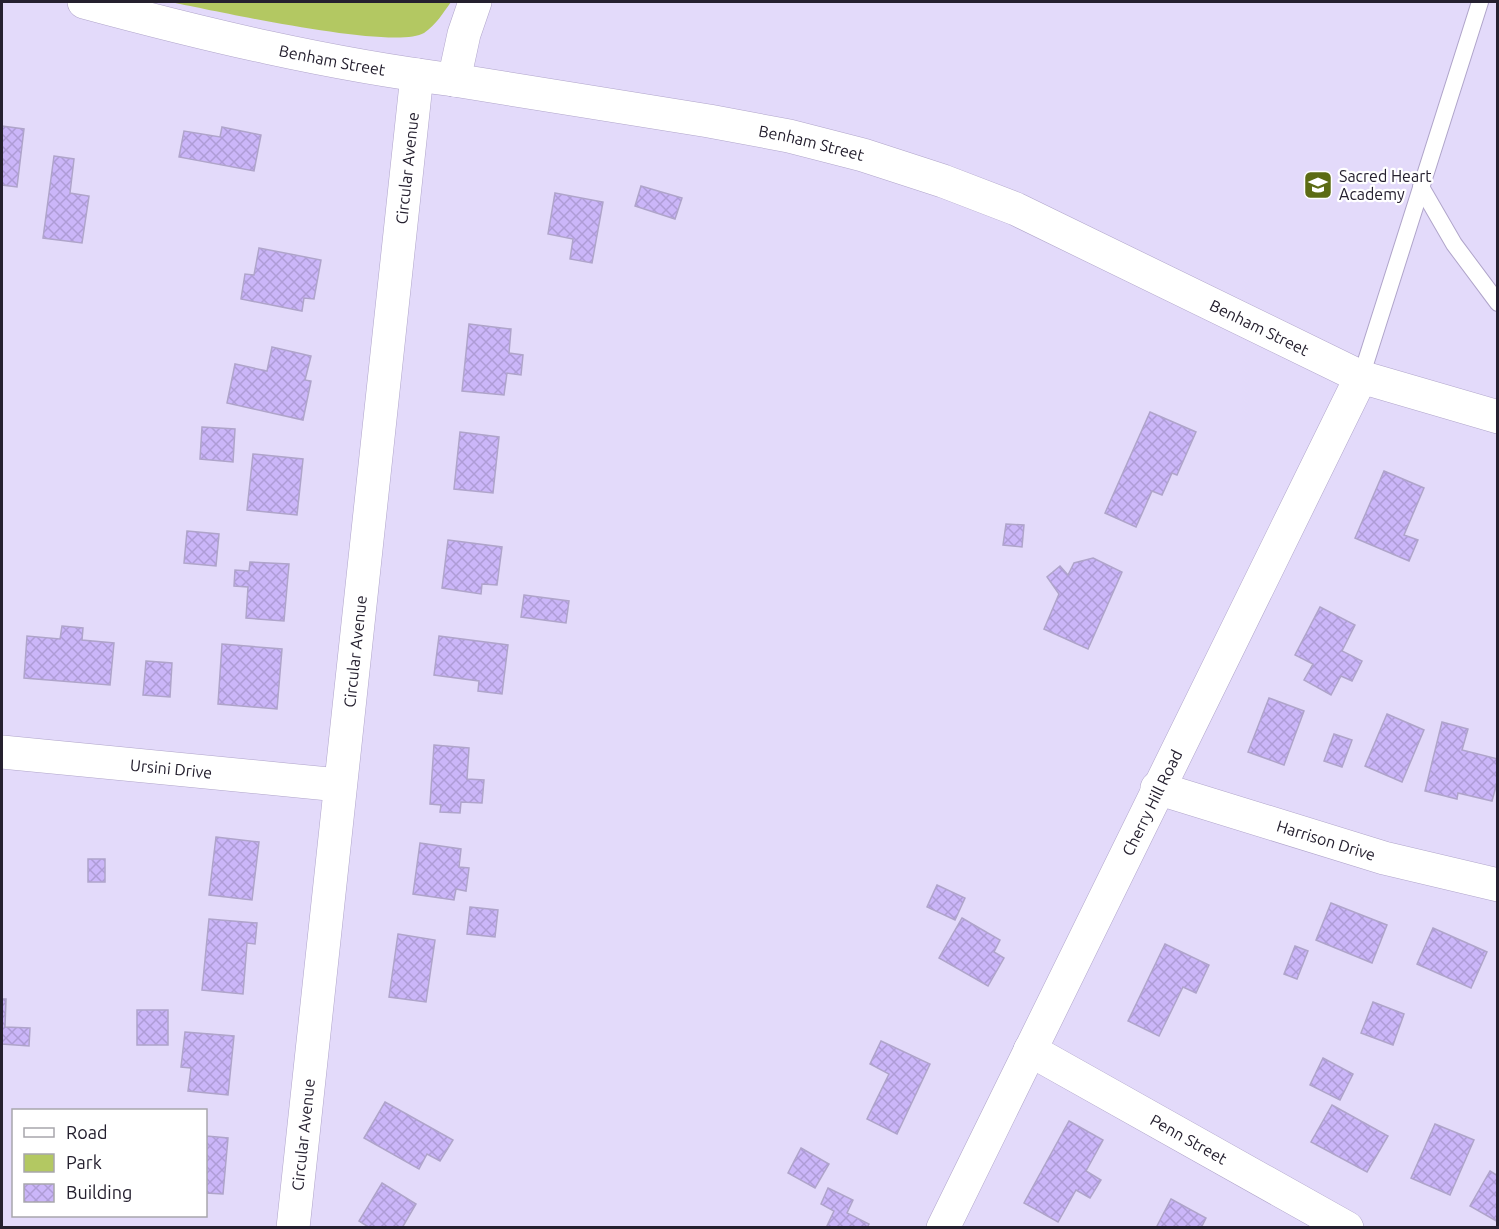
<svg xmlns="http://www.w3.org/2000/svg" width="1499" height="1229" font-family="Ubuntu,sans-serif">
	<style>
		.green { fill: #b3c862 }
		.building { fill: url(#building-cross-hatch); stroke: #afa4ca; stroke-width: 1.5 }
		.lines { fill: none; stroke-linecap: round; stroke-linejoin: round }
		.service-casing { stroke: #b0a5ca; stroke-width: 18 }
		.minor-casing { stroke: #b0a5ca; stroke-width: 34 }
		.tertiary-casing { stroke: #b0a5ca; stroke-width: 34 }
		.secondary-casing { stroke: #b0a5ca; stroke-width: 34 }
		.service { stroke: #fff; stroke-width: 16 }
		.minor { stroke: #fff; stroke-width: 33 }
		.tertiary { stroke: #fff; stroke-width: 33 }
		.secondary { stroke: #fff; stroke-width: 33 }
		.labels { text-anchor: middle; stroke-width: 4.5; stroke-linejoin: round; paint-order: stroke }
		.street-label { font-size: 16px; fill: #25202f; stroke: #fff }
		.poi-label { font-size: 16px; fill: #25202f; stroke: #fff; text-anchor: start }
	</style>
	<defs>
		<pattern id="building-cross-hatch" width="8" height="8" patternUnits="userSpaceOnUse" patternTransform="scale(1.5)"><rect width="8" height="8" fill="#cbb6f9"/><path d="M0 0l8 8M0 8l8-8" fill="none" stroke="#ae9cd6"/></pattern>
	</defs>
	<rect width="100%" height="100%" fill="#e3dafa"/>
	<path class="green" d="M170,2H451C443,13 436,25 424,33C394,51 212,10 170,2Z"/>
	<g class="building">
		<path d="M2,126L24,129L17,187L2,185Z"/>
		<path d="M222,127L261,135L254,171L179,157L184,131L220,137Z"/>
		<path d="M54,156L74,159L70,193L89,196L82,243L43,238Z"/>
		<path d="M641,186L682,198L675,219L635,206Z"/>
		<path d="M555,193L603,202L592,263L570,259L573,239L548,234Z"/>
		<path d="M259,248L321,260L314,299L304,298L302,311L241,299L245,274L254,275Z"/>
		<path d="M469,324L511,329L509,353L523,355L521,375L507,373L504,395L462,391Z"/>
		<path d="M272,347L311,356L305,380L311,381L303,420L227,403L235,364L267,371Z"/>
		<path d="M1150,412L1196,432L1177,475L1172,473L1162,495L1152,491L1136,527L1105,513Z"/>
		<path d="M202,427L235,429L233,462L200,459Z"/>
		<path d="M460,432L499,437L493,493L454,489Z"/>
		<path d="M253,454L303,459L297,515L247,510Z"/>
		<path d="M1384,471L1424,488L1404,535L1418,540L1409,561L1355,538Z"/>
		<path d="M1006,524L1024,525L1022,547L1003,545Z"/>
		<path d="M187,531L219,534L216,566L184,563Z"/>
		<path d="M448,540L502,547L497,585L482,584L481,594L442,588Z"/>
		<path d="M1093,558L1122,572L1088,649L1044,629L1059,594L1047,577L1060,566L1068,575L1074,563Z"/>
		<path d="M250,562L289,564L284,621L246,618L248,587L234,586L235,570L249,571Z"/>
		<path d="M524,595L569,601L566,623L521,617Z"/>
		<path d="M1320,607L1355,625L1342,651L1362,661L1352,681L1341,676L1331,695L1304,680L1313,664L1295,655Z"/>
		<path d="M62,626L83,628L82,640L114,643L110,685L24,678L27,636L60,639Z"/>
		<path d="M439,636L508,645L502,694L478,691L479,681L434,675Z"/>
		<path d="M222,644L282,649L277,709L218,704Z"/>
		<path d="M146,661L172,663L170,697L143,695Z"/>
		<path d="M1269,698L1304,711L1284,765L1248,752Z"/>
		<path d="M1387,714L1424,730L1402,782L1365,766Z"/>
		<path d="M1442,722L1468,729L1462,750L1498,759V779L1492,801L1458,793L1457,799L1425,791Z"/>
		<path d="M1334,734L1352,740L1342,767L1324,761Z"/>
		<path d="M434,745L469,748L467,779L484,780L482,803L461,802L460,813L440,812L441,805L430,804Z"/>
		<path d="M216,837L259,842L252,900L209,895Z"/>
		<path d="M420,843L461,849L459,867L469,868L466,891L456,889L454,900L413,894Z"/>
		<rect x="88" y="859" width="17" height="23"/>
		<path d="M937,885L965,898L955,920L927,907Z"/>
		<path d="M1331,903L1387,925L1372,963L1316,940Z"/>
		<path d="M470,907L498,910L495,937L467,934Z"/>
		<path d="M962,918L1000,940L994,952L1004,958L988,986L939,958Z"/>
		<path d="M209,919L257,923L255,944L247,943L243,994L202,990Z"/>
		<path d="M1433,928L1487,952L1471,988L1417,964Z"/>
		<path d="M398,934L435,940L426,1002L389,997Z"/>
		<path d="M1165,944L1209,965L1196,993L1183,987L1159,1036L1128,1021Z"/>
		<path d="M1295,946L1308,951L1297,979L1284,974Z"/>
		<path d="M2,999H6L5,1027L30,1028L29,1046L2,1044Z"/>
		<path d="M1373,1002L1404,1014L1393,1045L1361,1033Z"/>
		<rect x="137" y="1010" width="31" height="35"/>
		<path d="M185,1032L234,1036L228,1095L188,1091L191,1068L181,1067Z"/>
		<path d="M881,1041L930,1064L897,1134L867,1119L889,1074L870,1064Z"/>
		<path d="M1323,1058L1353,1074L1340,1100L1310,1085Z"/>
		<path d="M385,1102L453,1140L440,1161L427,1154L419,1169L364,1138Z"/>
		<path d="M1332,1105L1388,1136L1367,1172L1311,1142Z"/>
		<path d="M1069,1121L1103,1140L1086,1171L1101,1180L1090,1198L1076,1190L1058,1222L1024,1203Z"/>
		<path d="M1435,1124L1474,1140L1450,1195L1411,1178Z"/>
		<path d="M206,1136L228,1138L223,1194L206,1193Z"/>
		<path d="M801,1148L829,1164L815,1188L788,1173Z"/>
		<path d="M1490,1171L1498,1176V1222L1470,1206Z"/>
		<path d="M382,1183L416,1204L402,1228H370L359,1221Z"/>
		<path d="M828,1188L853,1200L847,1213L869,1224L867,1228H826L834,1211L821,1204Z"/>
		<path d="M1171,1199L1206,1218L1201,1228H1156Z"/>
	</g>
	<g class="lines">
		<g class="service-casing">
			<g id="service">
				<path d="M1421,187L1454,244L1498,303"/>
				<path d="M1361,377L1480,2"/>
			</g>
		</g>
		<g class="minor-casing">
			<g id="minor">
				<path d="M454,80L464,34L475,2"/>
				<path id="s1" d="M2,752L339,785"/>
				<path id="s2" d="M1157,788L1384,858L1498,885"/>
				<path id="s3" d="M1030,1050L1347,1228"/>
				<path id="s4" d="M943,1228L1361,377"/>
			</g>
		</g>
		<g class="tertiary-casing">
			<g id="tertiary">
				<path id="s5" d="M84,2C206,35 328,64 454,80"/>
			</g>
		</g>
		<g class="secondary-casing">
			<g id="secondary">
				<path id="s6" d="M454,80L709,121L789,136L863,155L943,181L1016,209L1361,377L1498,417"/>
				<path id="s7" d="M293,1228L417,75"/>
			</g>
		</g>
		<use href="#service" class="service"/>
		<use href="#minor" class="minor"/>
		<use href="#tertiary" class="tertiary"/>
		<use href="#secondary" class="secondary"/>
	</g>
	<defs>
		<g id="school-square" transform="scale(1.5)"><rect x="-9" y="-9" width="18" height="18" rx="4" fill="#5c6b14" stroke="#fff"/><path d="M0-5L7-2L0 1L-7-2ZM-4 1L0 2.5L4 1V4Q0 6-4 4Z" fill="#fff"/></g>
	</defs>
	<g fill-rule="evenodd">
		<use href="#school-square" x="1318" y="185"/>
	</g>
	<g class="labels">
		<g class="street-label">
			<text dy="6" stroke="none"><textPath href="#s5" startOffset="255">Benham Street</textPath></text>
			<text dy="6" stroke="none"><textPath href="#s6" startOffset="363">Benham Street</textPath></text>
			<text dy="6" stroke="none"><textPath href="#s7" startOffset="1066">Circular Avenue</textPath></text>
			<text dy="6" stroke="none"><textPath href="#s6" startOffset="849">Benham Street</textPath></text>
			<text dy="6" stroke="none"><textPath href="#s7" startOffset="580">Circular Avenue</textPath></text>
			<text dy="6" stroke="none"><textPath href="#s1" startOffset="170">Ursini Drive</textPath></text>
			<text dy="6" stroke="none"><textPath href="#s4" startOffset="474">Cherry Hill Road</textPath></text>
			<text dy="6" stroke="none"><textPath href="#s2" startOffset="177">Harrison Drive</textPath></text>
			<text dy="6" stroke="none"><textPath href="#s7" startOffset="94">Circular Avenue</textPath></text>
			<text dy="6" stroke="none"><textPath href="#s3" startOffset="182">Penn Street</textPath></text>
		</g>
		<g class="poi-label">
			<text x="1339" y="182">Sacred Heart<tspan x="1339" dy="18">Academy</tspan></text>
		</g>
	</g>
	<rect width="1499" height="1229" fill="none" stroke="#25202f" stroke-width="6"/>
	<rect x="12" y="1109" width="195" height="108" fill="#ffffff" stroke="#a8a6ac" stroke-width="1.5"/>
	<rect x="24" y="1128" width="30" height="9" fill="#ffffff" stroke="#a8a6ac" stroke-width="1.5"/>
	<text x="66" y="1139" font-size="18" fill="#25202f">Road</text>
	<rect x="24" y="1154" width="30" height="18" fill="#b3c862" stroke="#a8a6ac" stroke-width="1.5"/>
	<text x="66" y="1169" font-size="18" fill="#25202f">Park</text>
	<rect x="24" y="1184" width="30" height="18" fill="url(#building-cross-hatch)" stroke="#a8a6ac" stroke-width="1.5"/>
	<text x="66" y="1199" font-size="18" fill="#25202f">Building</text>
</svg>
